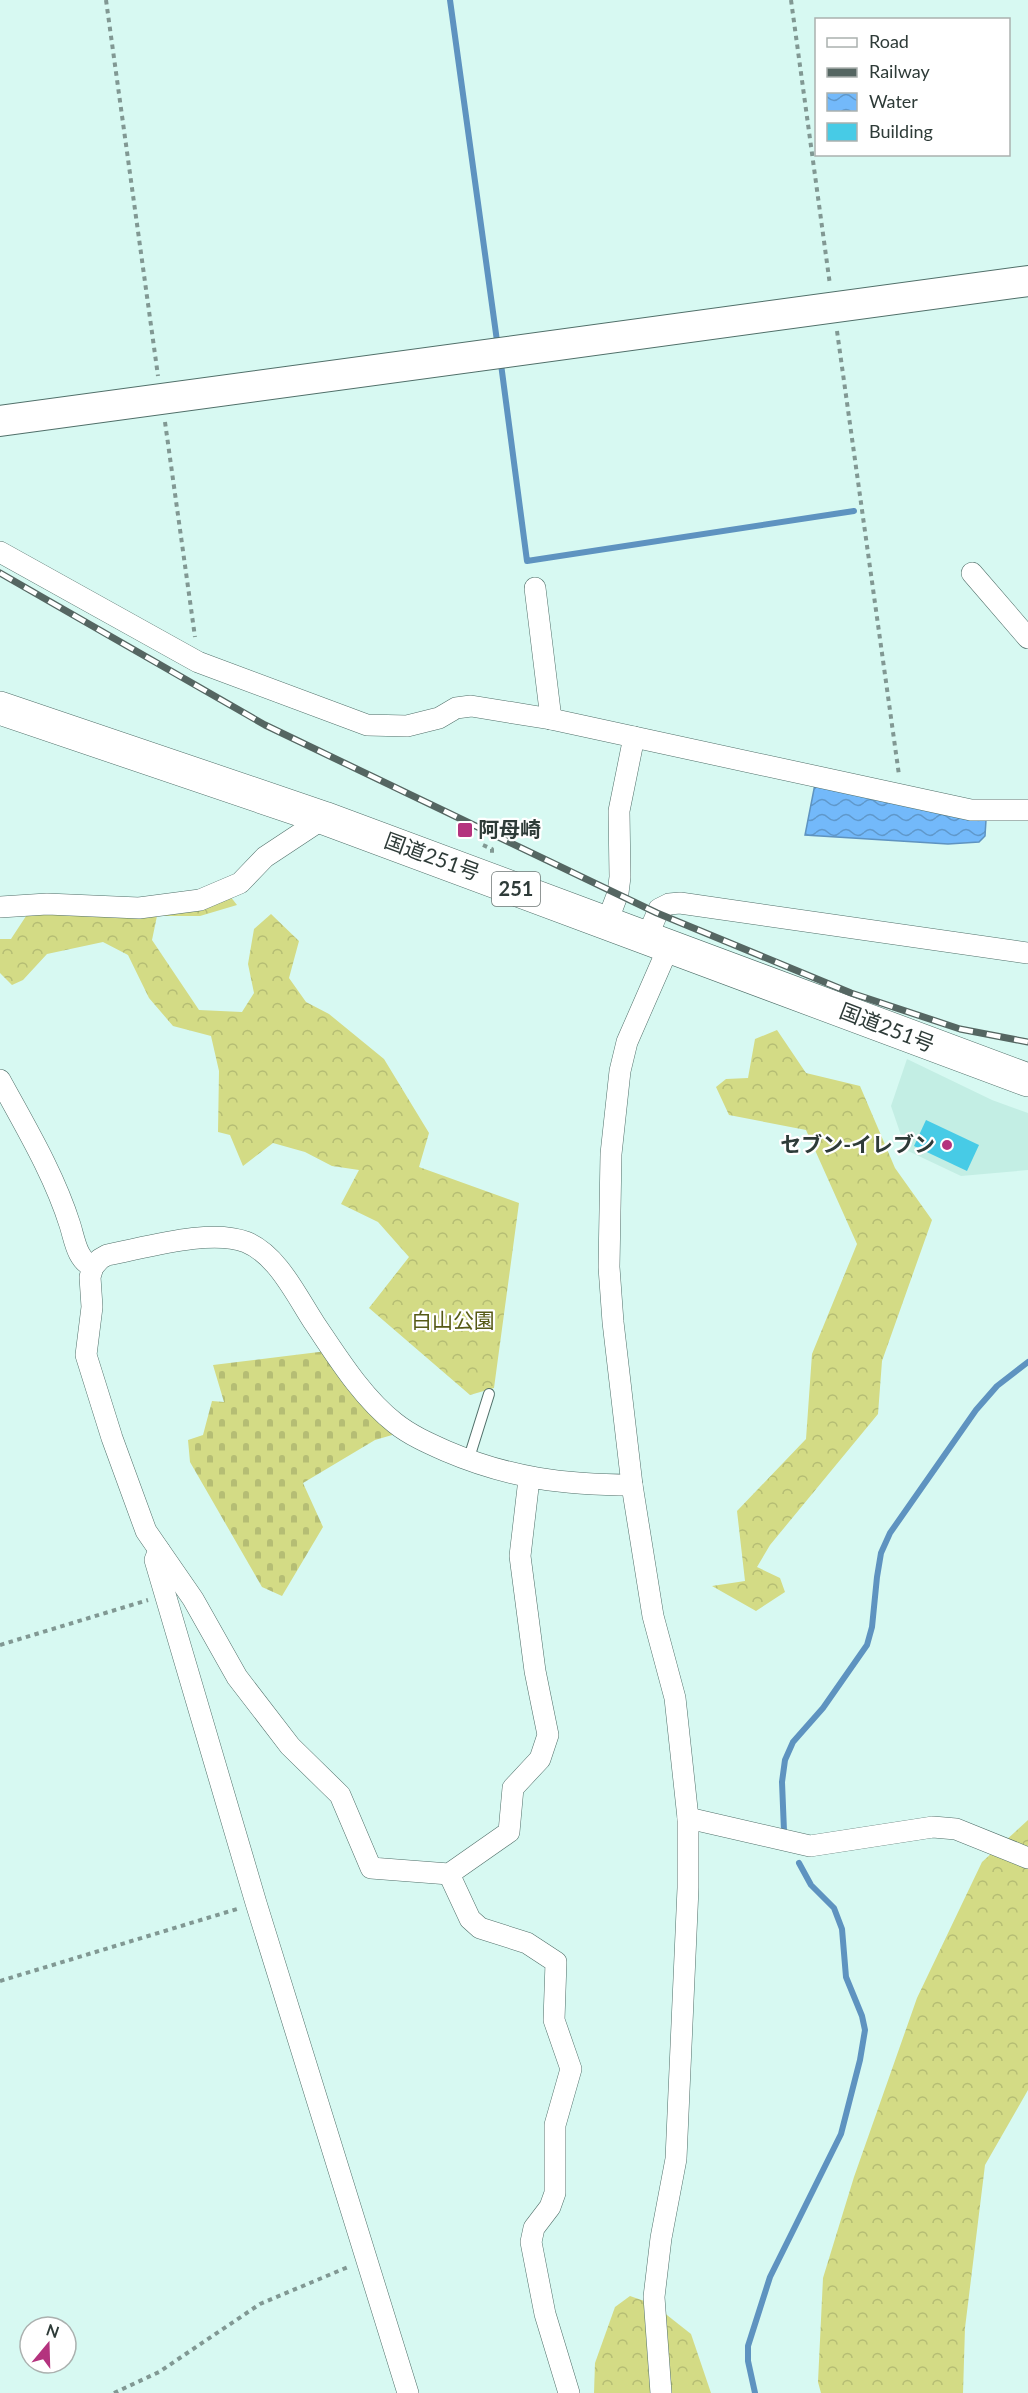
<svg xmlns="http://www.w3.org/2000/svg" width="1028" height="2393" font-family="Lato,'Noto Sans JP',sans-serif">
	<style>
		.built { fill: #c3eee4 }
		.forest { fill: url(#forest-crowns) }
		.cemetery { fill: url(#cemetery-stones) }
		.water { fill: url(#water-waves); stroke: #5e93c0; stroke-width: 1.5 }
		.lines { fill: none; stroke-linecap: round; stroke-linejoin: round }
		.stream { stroke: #5e93c0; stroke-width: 6 }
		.building { fill: #47cbe6 }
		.lane-casing { stroke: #506f69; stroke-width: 12 }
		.street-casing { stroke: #506f69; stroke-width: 22 }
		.secondary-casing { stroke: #506f69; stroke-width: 32 }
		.highway-casing { stroke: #506f69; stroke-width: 34 }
		.path { stroke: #819893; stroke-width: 4; stroke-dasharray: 4.5 4.5; stroke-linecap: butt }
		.lane { stroke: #fff; stroke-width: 10 }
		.street { stroke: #fff; stroke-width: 21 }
		.secondary { stroke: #fff; stroke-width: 30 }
		.highway { stroke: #fff; stroke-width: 33 }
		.rail-casing { stroke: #556662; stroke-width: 7 }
		.rail { stroke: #fff; stroke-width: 4.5; stroke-dasharray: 14; stroke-linecap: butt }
		.poi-dot { fill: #b4337e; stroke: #fff; stroke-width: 2 }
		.labels { text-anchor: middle; stroke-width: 4.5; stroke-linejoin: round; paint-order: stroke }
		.shield { fill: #fff; stroke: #6d7674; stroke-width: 1.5 }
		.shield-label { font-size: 20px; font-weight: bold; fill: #2e3b38 }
		.poi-label { font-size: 21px; font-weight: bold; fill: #2e3b38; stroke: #fff; text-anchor: start }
		.street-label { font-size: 21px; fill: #2e3b38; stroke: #fff }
		.park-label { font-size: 21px; fill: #565a16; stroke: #fff }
	</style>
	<defs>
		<pattern id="forest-crowns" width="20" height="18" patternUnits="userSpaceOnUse" patternTransform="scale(1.5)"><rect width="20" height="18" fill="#d3db85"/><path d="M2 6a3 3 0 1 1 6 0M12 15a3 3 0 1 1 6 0" fill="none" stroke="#b5bd74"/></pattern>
		<pattern id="cemetery-stones" width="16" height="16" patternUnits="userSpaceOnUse" patternTransform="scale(1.5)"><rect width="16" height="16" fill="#d3db85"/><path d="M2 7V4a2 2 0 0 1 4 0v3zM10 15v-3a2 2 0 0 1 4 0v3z" fill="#b5bd74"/></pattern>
		<pattern id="water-waves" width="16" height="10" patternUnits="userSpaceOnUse" patternTransform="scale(1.5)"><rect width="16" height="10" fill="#73b9fa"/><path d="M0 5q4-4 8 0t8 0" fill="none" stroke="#5f98cb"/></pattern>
	</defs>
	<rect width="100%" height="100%" fill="#d7f9f2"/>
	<path class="built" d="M907,1059L992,1100L1028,1113V1170L961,1176L906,1150L891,1106Z"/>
	<g class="forest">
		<path d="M230,896L237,905L200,916H157L152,940L199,1010L242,1012L254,993L248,964L254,929L271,914L299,941L289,978L306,1002L329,1014L384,1059L429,1133L419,1167L519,1203L494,1388L470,1395L369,1308L409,1257L378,1222L341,1204L359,1170L332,1166L305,1152L273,1143L243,1166L230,1135L218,1132L219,1071L211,1036L173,1026L149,998L128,955L103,942L47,954L23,980L12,985L0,973V939H11L30,910Z"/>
		<path d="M777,1030L806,1073L860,1086L895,1168L932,1220L882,1361L878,1414L770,1545L757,1567L780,1578L785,1592L756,1611L712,1586L745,1581L737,1511L806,1439L812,1354L857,1244L806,1130L729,1115L716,1087L726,1079L748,1078L755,1039Z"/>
		<path d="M1028,1820V2090L985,2165L965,2328L963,2393H821L818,2382L823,2278L854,2177L917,1998L982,1862Z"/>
		<path d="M630,2296L653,2304L691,2334L711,2393H594L595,2363L615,2307Z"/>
	</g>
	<path class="cemetery" d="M327,1351L399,1433L375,1440L303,1483L323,1527L282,1596L262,1587L190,1462L188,1440L203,1435L212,1401L224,1402L213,1365Z"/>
	<path class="water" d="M815,784L986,820L985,836L979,842L948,844L805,835Z"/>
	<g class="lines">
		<g class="stream">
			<path d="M450,0L497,341"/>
			<path d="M501,364L527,561L854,511"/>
			<path d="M784,1831L782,1782L785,1760L793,1742L823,1708L867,1645L872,1627L877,1577L881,1553L890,1533L976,1410L997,1386L1028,1362"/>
			<path d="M755,2393L748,2361V2346L770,2277L841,2134L860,2060L865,2030L862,2016L846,1977L842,1929L834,1908L811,1885L799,1863"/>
		</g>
	</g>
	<path class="building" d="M926,1120L979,1145L967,1171L914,1146Z"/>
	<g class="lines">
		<g class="lane-casing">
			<path id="lane" d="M468,1461L489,1394"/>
		</g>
		<g class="street-casing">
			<g id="street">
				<path d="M0,552L198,662L367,725L407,726L439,718L456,708L471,706L551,719L971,810H1028"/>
				<path d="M972,573L1028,638"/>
				<path d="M535,588L551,719"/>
				<path d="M0,907L47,904L139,908L200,900L240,883L265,857L324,818"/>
				<path d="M607,922L618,893L620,877L619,811L634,737"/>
				<path d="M647,937L659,909L669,904L680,903L1028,953"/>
				<path d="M0,1080C25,1126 54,1174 70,1225C75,1241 77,1260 93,1267"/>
				<path d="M529,1479L520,1556L535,1671L548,1735L540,1759L513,1788L509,1832L449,1874L371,1868L340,1795L290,1746L237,1677L193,1599L146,1531L112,1438L86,1355L92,1307L90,1277L93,1267L100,1259L107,1255C145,1248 210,1228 246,1242C278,1255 297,1297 315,1324C338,1358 362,1397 395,1423C410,1435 428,1443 446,1451C509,1478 565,1485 632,1485"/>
				<path d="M159,1550L155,1560L256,1903L408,2393"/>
				<path d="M688,1818L810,1846L933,1827L956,1829L1028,1858"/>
				<path d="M449,1874L470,1919L480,1928L527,1943L556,1962L554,2020L571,2069L555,2125V2193L550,2207L534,2228L531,2242L545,2314L569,2393"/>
				<path d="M661,2393L654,2297L661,2238L676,2159L688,1888V1818L675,1698L653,1616L632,1485L613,1322L609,1267L611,1154L620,1071L627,1042L669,946"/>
			</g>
		</g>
		<g class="secondary-casing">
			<path id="secondary" d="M0,421L1028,281"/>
		</g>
		<g class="highway-casing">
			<path id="highway" d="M0,708L324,818L1028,1080"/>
		</g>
		<g class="path">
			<path d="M106,0L158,376"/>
			<path d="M791,0L830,285"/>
			<path d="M837,331L899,775"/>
			<path d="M165,422L195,637"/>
			<path d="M483,845L492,849V853"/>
			<path d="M0,1645L148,1600"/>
			<path d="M0,1981L237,1909"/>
			<path d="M114,2393L159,2372L260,2304L348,2267"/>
		</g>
		<use href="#lane" class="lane"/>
		<use href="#street" class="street"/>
		<use href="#secondary" class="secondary"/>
		<use href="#highway" class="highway"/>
		<g class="rail-casing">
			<path id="rail" d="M0,573L265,725L657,913L851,993L960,1029L1028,1042"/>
		</g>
		<use href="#rail" class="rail"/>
	</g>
	<g class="poi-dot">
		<rect x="457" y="822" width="16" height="16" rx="3"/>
		<circle cx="947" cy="1145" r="6"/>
	</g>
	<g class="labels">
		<rect class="shield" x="492" y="872" width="48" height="34" rx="4.5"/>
		<g class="shield-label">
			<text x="516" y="896">251</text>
		</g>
		<g class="poi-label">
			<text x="478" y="837">阿母崎</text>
			<text x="935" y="1152" text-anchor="end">セブン-イレブン</text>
		</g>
		<g class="street-label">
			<text transform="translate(432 857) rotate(20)" y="7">国道251号</text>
			<text transform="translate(887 1028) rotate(21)" y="7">国道251号</text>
		</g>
		<g class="park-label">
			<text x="453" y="1328">白山公園</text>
		</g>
	</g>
	<rect x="815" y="18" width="195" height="138" fill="#ffffff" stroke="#abb1af" stroke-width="1.5"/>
	<rect x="827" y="38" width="30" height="9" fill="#ffffff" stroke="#abb1af" stroke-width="1.5"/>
	<text x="869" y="48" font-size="18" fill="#2e3b38">Road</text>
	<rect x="827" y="68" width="30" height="9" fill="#556662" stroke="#abb1af" stroke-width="1.5"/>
	<text x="869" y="78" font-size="18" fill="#2e3b38">Railway</text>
	<rect x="827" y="93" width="30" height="18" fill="url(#water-waves)" stroke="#abb1af" stroke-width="1.5"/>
	<text x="869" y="108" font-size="18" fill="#2e3b38">Water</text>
	<rect x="827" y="123" width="30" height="18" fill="#47cbe6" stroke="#abb1af" stroke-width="1.5"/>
	<text x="869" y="138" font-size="18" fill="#2e3b38">Building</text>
	<g transform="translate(48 2345) rotate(19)"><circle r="28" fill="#ffffff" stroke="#abb1af" stroke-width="1.5"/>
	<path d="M0-4.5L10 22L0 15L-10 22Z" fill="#b4337e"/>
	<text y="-9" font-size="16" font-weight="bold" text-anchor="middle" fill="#2e3b38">N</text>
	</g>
</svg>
